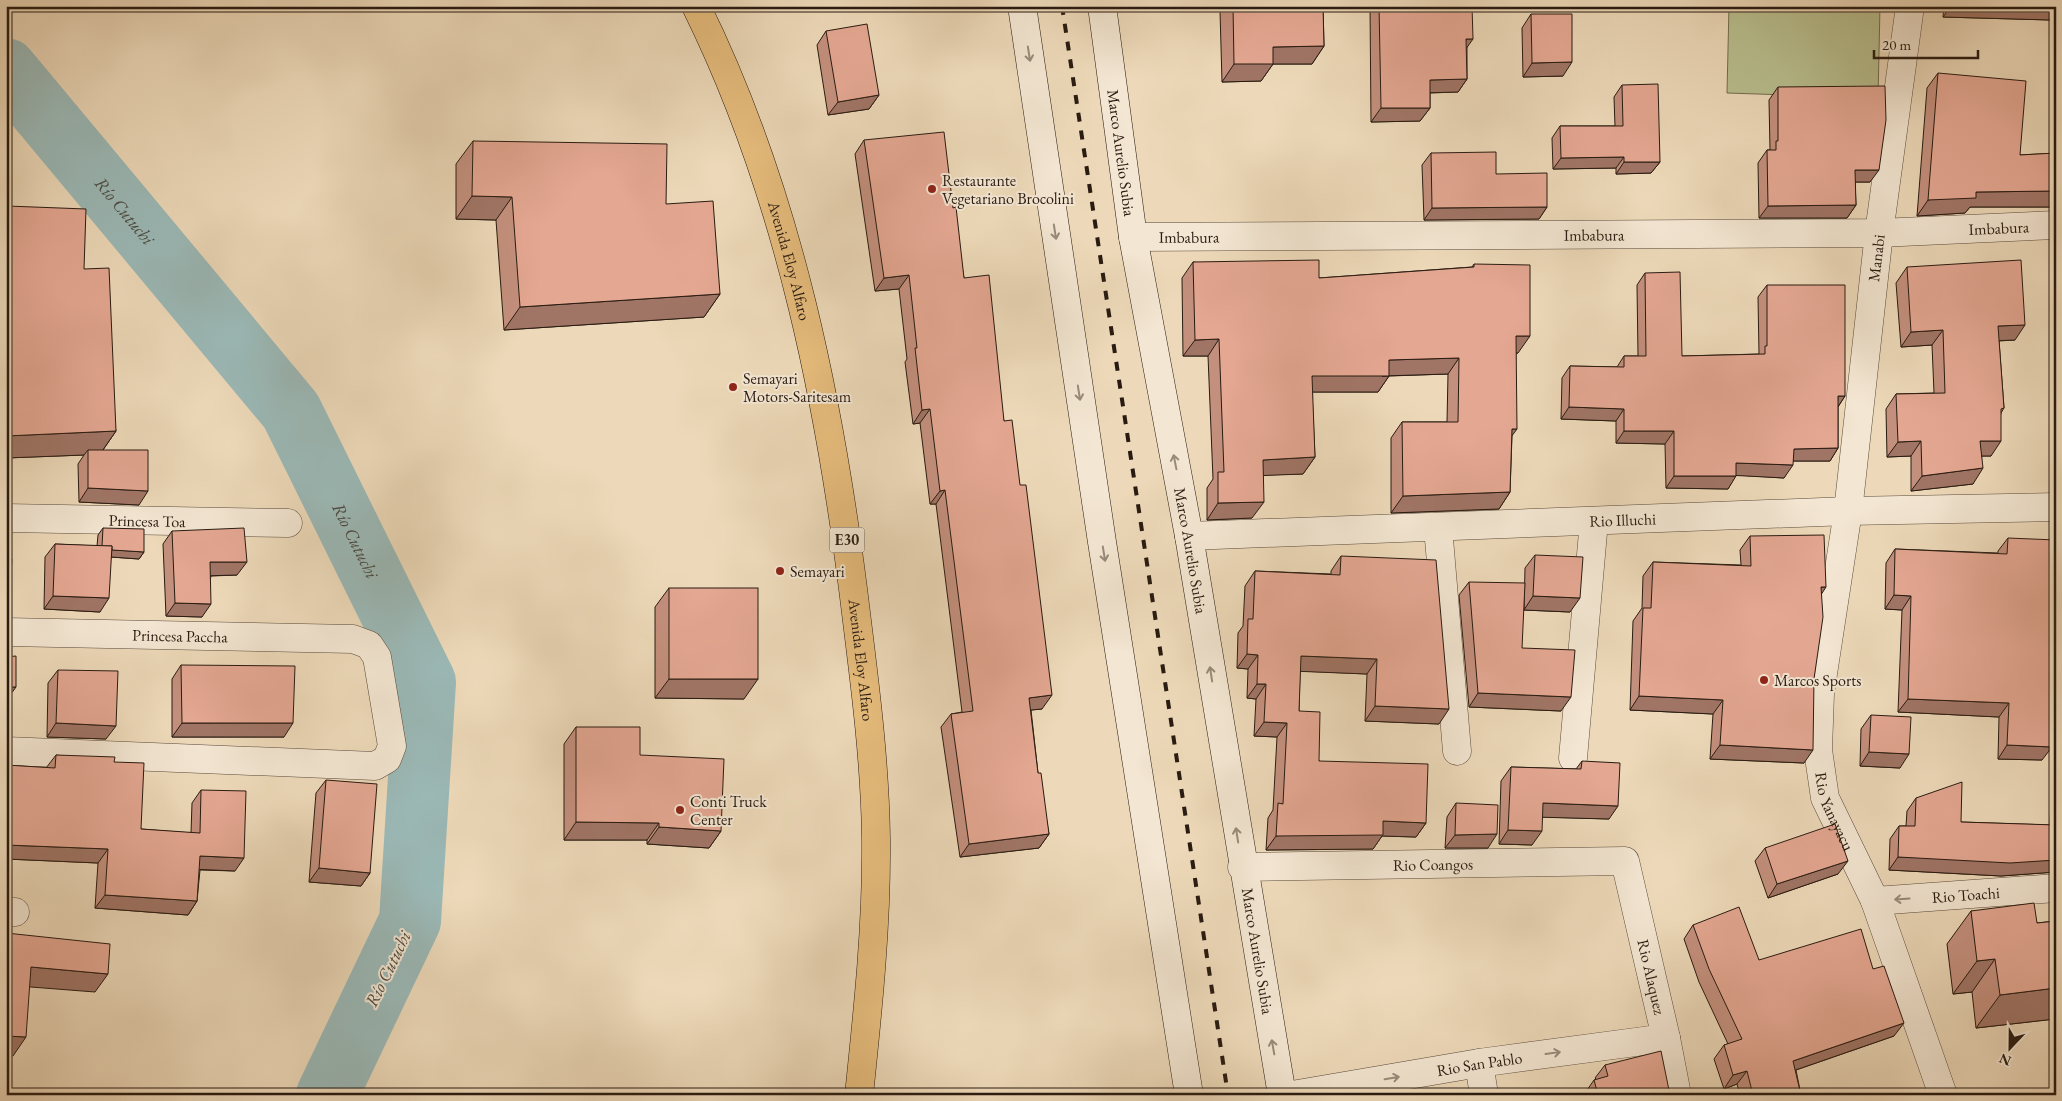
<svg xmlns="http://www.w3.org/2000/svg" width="2062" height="1101" font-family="'EB Garamond',serif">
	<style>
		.green { fill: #b9bf8f; stroke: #716d50 }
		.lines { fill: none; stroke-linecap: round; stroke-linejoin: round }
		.river { stroke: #9bb9b7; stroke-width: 62 }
		.street-casing { stroke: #5a4a3b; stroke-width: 29 }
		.secondary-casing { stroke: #291b11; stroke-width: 29 }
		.primary-casing { stroke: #291b11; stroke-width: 29 }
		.street { stroke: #f3e6d2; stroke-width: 28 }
		.secondary { stroke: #f3e6d2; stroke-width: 28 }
		.primary { stroke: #e6bc7c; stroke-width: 28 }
		.rail { stroke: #291b11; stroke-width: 4; stroke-dasharray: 9 9; stroke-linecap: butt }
		.wall { fill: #c4907e; stroke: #291b11 }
		.shaded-wall { fill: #a07566; stroke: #291b11 }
		.building { fill: #e4a792; stroke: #291b11 }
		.oneway { stroke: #988b7b }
		.poi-dot { fill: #8f2418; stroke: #f3e6d2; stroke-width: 2 }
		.labels { text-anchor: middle; stroke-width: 4; stroke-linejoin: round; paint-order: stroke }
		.shield { fill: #f3e6d2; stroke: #66584b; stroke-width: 1 }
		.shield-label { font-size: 15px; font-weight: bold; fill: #291b11 }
		.street-label { font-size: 16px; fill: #291b11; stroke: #f3e6d2 }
		.poi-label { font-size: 16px; fill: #291b11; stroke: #f3e6d2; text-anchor: start }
		.water-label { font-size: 18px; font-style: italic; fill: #4b4a43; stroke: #f3e6d2 }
	</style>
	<rect width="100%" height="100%" fill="#edd9b9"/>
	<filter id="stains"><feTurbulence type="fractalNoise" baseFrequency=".004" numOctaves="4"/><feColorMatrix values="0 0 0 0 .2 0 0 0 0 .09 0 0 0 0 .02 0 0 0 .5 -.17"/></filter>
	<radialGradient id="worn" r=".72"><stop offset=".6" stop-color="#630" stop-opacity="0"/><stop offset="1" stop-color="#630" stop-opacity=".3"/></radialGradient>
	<path class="green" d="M1729,6H1880L1878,98L1727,93Z"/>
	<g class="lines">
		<path class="river" id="s1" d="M6,69L291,411L425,682L410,921L327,1095"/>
		<g class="street-casing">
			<g id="street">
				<path id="s2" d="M1910,6L1879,233L1848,511L1820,693L1818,750L1825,798L1875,901L1943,1095"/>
				<path id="s3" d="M1133,237L1879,233L2056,225"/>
				<path id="s4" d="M6,518L288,523"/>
				<path d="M1438,527L1457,751"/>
				<path id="s5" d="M1189,536L1848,511L2056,507"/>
				<path id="s6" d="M6,632L353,639L369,645L377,657L392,746L387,759L375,766L6,751"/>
				<path d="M1573,758L1594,521"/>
				<path id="s7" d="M1242,867L1625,861L1666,1038L1677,1095"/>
				<path id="s8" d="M1875,901L2056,888"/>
				<path d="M6,912H15"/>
				<path d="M1479,1063L1484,1095"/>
				<path id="s9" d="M1292,1095L1479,1063L1666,1038"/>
			</g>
		</g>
		<g class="secondary-casing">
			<g id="secondary">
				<path d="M1022,6L1102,542L1189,1095"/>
				<path id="s10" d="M1102,6L1133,237L1189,536L1282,1095"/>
			</g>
		</g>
		<g class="primary-casing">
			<g id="primary">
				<path id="s11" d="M696,6C790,196 832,411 857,621C866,693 875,765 876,838C877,924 868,1009 859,1095"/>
			</g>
		</g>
		<use href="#street" class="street"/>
		<use href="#secondary" class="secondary"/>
		<use href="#primary" class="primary"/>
		<path class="rail" d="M1062,6L1228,1095"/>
	</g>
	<g class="wall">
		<path d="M1141,6H1323L1324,46L1312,64H1273L1261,81L1222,82L1220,11Z"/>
		<path d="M1370,6H1472L1467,48V79L1458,92L1430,93V108L1420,121L1371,122Z"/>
		<path d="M1944,6H2056L2050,20L1943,17Z"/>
		<path d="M1531,14L1563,76L1523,77L1522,28Z"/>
		<path d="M826,31L879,95L869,109L828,115L817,45Z"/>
		<path d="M1938,73L2020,155L2056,153V207H1970L1965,213L1917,216L1927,88Z"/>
		<path d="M1622,85L1660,162L1651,173L1616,174V168L1553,169L1552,138L1560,126H1615L1614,97Z"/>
		<path d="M1778,87L1870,182H1855L1856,205L1847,218H1759L1758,163L1767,150H1770L1769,100Z"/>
		<path d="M864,140L953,208L964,278L1004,421L1042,709L1031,710L1038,773L1049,834L1039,848L960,857L941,727L951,714L962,712L936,504H930L920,423L913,424L905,362L907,359L899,289L875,291L855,154Z"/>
		<path d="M473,141L666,204L720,294L704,317L504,330L496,220L456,219V164Z"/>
		<path d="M1431,153L1496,174L1547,207L1539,219L1424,220L1422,165Z"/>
		<path d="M7,206L84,269L116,431L103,450L139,505L79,502L78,464L84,455L6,458V207Z"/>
		<path d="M1193,262L1319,278L1472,267L1474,264L1518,353H1516L1512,436L1510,492L1499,509L1391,513V438L1402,422H1447L1448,374L1389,376L1378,392H1312L1315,457L1303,474L1263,475L1252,518L1207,520V488L1213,479L1208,356H1183L1182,278Z"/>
		<path d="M1907,267L2015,340L1999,341L2004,408L2001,413L1991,456H1982L1973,484L1911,491V456L1887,457L1886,409L1896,394L1934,393L1932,345L1901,347L1896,283Z"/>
		<path d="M1645,273L1682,356L1759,354L1758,297L1767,285L1845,396L1838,407V448L1830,461H1793L1784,478L1736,475L1728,489L1666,488L1665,444L1616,443V421L1561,419L1562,378L1570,366L1617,367L1624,356H1638L1637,285Z"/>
		<path d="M2056,408V481L2052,412Z"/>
		<path d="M103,528L144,552L139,559L111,557L100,612L44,609L45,557L55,544L97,546L98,535Z"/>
		<path d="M172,531L237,575L211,576L202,617L166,616L163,544Z"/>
		<path d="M1750,536L1821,594L1814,679L1804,763L1710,759L1713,714L1630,710L1633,621L1642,608L1643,576L1653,562L1741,565L1740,550Z"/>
		<path d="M2008,538L2054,650L2042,760L1998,759L1999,717L1898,712L1902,610L1885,609L1886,563L1895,549L1998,553V551Z"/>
		<path d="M1535,555L1570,612L1524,610L1525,568Z"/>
		<path d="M1341,556L1439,724L1365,721L1367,674L1300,671L1299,711L1319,761L1426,823L1416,837L1382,836L1373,849L1266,850L1268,818L1273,810L1277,737L1254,736L1256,699L1247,698L1248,669L1237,668L1238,633L1243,626L1245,586L1255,571L1331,574V571Z"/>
		<path d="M1469,582L1522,648L1561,711L1469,707L1459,595Z"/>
		<path d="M669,588L744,699L655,698V607Z"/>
		<path d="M181,665L284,737H172V679Z"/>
		<path d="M58,670L106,739L47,737L48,683Z"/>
		<path d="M1871,715L1900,768L1860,766L1861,729Z"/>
		<path d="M576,727L640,755L721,831L709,848L647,844V840H564V744Z"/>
		<path d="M56,755L114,762L141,829L191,833L192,803L201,790L235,871L200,870L197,901L188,915L95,908L98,863L6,859V765L46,768Z"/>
		<path d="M1582,761L1609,819L1542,817L1532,845L1499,844L1501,781L1511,767L1576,769Z"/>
		<path d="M2056,765V872L2001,876L1889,870L1890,839L1899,826H1906L1907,811L1916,798L1961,822L2050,825L2052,770Z"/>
		<path d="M326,780L370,873L361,886L309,882L316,793Z"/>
		<path d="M1456,803L1488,848H1445L1447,817Z"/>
		<path d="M1765,848L1838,874L1768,898L1755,861Z"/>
		<path d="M1971,911L2037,923L2056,921V1026L2055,1019L1976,1028L1972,992L1953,994L1947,944Z"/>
		<path d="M1693,925L1759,960L1894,1036L1796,1070L1801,1095H1740L1737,1084L1724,1089L1714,1059L1724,1045L1728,1044L1699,982L1684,939Z"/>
		<path d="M1605,1065L1670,1095H1585V1093L1594,1080L1596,1079L1595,1078Z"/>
	</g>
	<g class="shaded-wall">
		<path d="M1141,6H1224L1220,11Z"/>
		<path d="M1951,6H2056V12L2050,20L1943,17Z"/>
		<path d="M1466,39H1473L1463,53Z"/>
		<path d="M1324,46L1312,64H1273L1261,81L1222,82L1234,64L1273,47Z"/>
		<path d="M1572,62L1563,76L1523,77L1532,63Z"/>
		<path d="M1467,79L1458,92L1420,93L1430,80Z"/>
		<path d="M879,95L869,109L828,115L838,102Z"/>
		<path d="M1381,108H1430L1420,121L1371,122Z"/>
		<path d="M1624,157L1616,168L1553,169L1561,158Z"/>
		<path d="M1624,162H1660L1651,173L1616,174Z"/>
		<path d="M1855,170H1879L1870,182H1847Z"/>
		<path d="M2056,191V207H1970L1965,213L1917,216L1928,200L1976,192Z"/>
		<path d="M472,196L512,197L496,220L456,219Z"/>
		<path d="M1856,205L1847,218H1759L1768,206Z"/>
		<path d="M1547,207L1539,219L1424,220L1432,208Z"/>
		<path d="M909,275L899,289L875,291L884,278Z"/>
		<path d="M720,294L704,317L504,330L520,307Z"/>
		<path d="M2025,325L2015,340L1988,341L1998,326Z"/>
		<path d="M1943,330L1932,345L1901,347L1911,332Z"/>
		<path d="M1516,336H1530L1518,353H1505Z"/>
		<path d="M1219,339L1208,356H1183L1195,340Z"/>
		<path d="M1459,358L1448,374L1382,376H1389L1378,392H1300L1312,376L1389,360Z"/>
		<path d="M1838,396H1845L1837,408Z"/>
		<path d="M1569,407L1624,409L1616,421L1561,419Z"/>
		<path d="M930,409L920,423L913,424L922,410Z"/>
		<path d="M1512,429H1517L1505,445Z"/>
		<path d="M116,431L100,454L88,450L84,455L6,458V436Z"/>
		<path d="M1624,431H1674L1665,444L1616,443Z"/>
		<path d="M1921,441L1911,456L1887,457L1898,442Z"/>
		<path d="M1980,441H2001L1991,456H1970Z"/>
		<path d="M1838,448L1830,461H1785L1794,449Z"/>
		<path d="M1315,457L1303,474L1251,476L1263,460Z"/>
		<path d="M1736,463L1793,465L1784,478L1727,475Z"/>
		<path d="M1983,468L1973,484L1911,491L1922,476Z"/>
		<path d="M1674,476H1736L1728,489L1666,488Z"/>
		<path d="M88,488L148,491L139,505L79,502Z"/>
		<path d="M945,490L936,504H930L940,491Z"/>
		<path d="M1510,492L1499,509L1391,513L1403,496Z"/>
		<path d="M1264,502L1252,518L1207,520L1218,503Z"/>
		<path d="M102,549L144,552L139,559L97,556Z"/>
		<path d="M210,562H247L237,575L201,576Z"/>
		<path d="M1821,587H1826L1817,601Z"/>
		<path d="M6,588H10L6,594Z"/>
		<path d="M1894,595L1911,596L1902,610L1885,609Z"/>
		<path d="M53,596L109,598L100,612L44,609Z"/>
		<path d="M1533,596L1580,598L1570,612L1524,610Z"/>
		<path d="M175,603L211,604L202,617L166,616Z"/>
		<path d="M2055,637H2056V648L2054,651Z"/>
		<path d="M1247,654L1258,655L1248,669L1237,668Z"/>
		<path d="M1301,656L1377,659L1367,674L1291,671Z"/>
		<path d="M669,679H758L744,699L655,698Z"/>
		<path d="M1257,684H1266L1256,699L1247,698Z"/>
		<path d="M6,687H16L11,694H6Z"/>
		<path d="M1478,693L1571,697L1561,711L1469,707Z"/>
		<path d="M1052,695L1042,709L1020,711L1029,698Z"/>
		<path d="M1639,696L1723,700L1713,714L1630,710Z"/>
		<path d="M1908,699L2009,703L1999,717L1898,712Z"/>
		<path d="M1375,706L1449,709L1439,724L1365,721Z"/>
		<path d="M1264,722L1287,723L1277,737L1254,736Z"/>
		<path d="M56,723L116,726L106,739L47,737Z"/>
		<path d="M182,723H293L284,737H172Z"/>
		<path d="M1720,745L1813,750L1804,763L1710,759Z"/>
		<path d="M2007,745L2052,747L2042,760L1998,759Z"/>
		<path d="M1869,752L1909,754L1900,768L1860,766Z"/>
		<path d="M1543,803L1618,806L1609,819L1533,817Z"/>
		<path d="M1383,821L1426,823L1416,837L1382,836L1373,849L1266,850L1276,836Z"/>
		<path d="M576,822L659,823L647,840H564Z"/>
		<path d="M659,827L721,831L709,848L647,844Z"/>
		<path d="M1508,830L1542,831L1532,845L1499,844Z"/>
		<path d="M1049,834L1039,848L960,857L969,844Z"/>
		<path d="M1497,834L1488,848H1445L1455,835Z"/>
		<path d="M6,845L108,849L98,863L6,859Z"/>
		<path d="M200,856L244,858L235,871L191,869Z"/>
		<path d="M1898,857L2056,860V872L2001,876L1889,870Z"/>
		<path d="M1848,861L1838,874L1768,898L1777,884Z"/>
		<path d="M319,868L370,873L361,886L309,882Z"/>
		<path d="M105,895L197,901L188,915L95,908Z"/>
		<path d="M1995,959L1972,992L1953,994L1977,961Z"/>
		<path d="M31,967L108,974L95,992L18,986Z"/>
		<path d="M2056,988V1017L2055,1019L1976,1028L2000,995Z"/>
		<path d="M1904,1023L1894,1036L1784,1074L1793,1061Z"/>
		<path d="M6,1036L26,1037L13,1056H6Z"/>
		<path d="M1747,1071L1737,1084L1724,1089L1733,1075Z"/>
	</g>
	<g class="building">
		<path d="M1233,6H1323L1324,46L1273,47V64H1234Z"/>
		<path d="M1379,6H1472L1473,39H1466L1467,79L1430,80V108H1381Z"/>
		<path d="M1531,14H1572V62L1532,63Z"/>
		<path d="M867,24L879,95L838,102L826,31Z"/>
		<path d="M1938,73L2026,81L2020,155L2056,153V191L1976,192V198L1928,200Z"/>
		<path d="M1658,84L1660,162H1624V157L1561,158L1560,126H1623L1622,85Z"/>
		<path d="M1885,86L1886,120L1879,170H1855L1856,205L1768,206L1767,150H1776V141H1778V87Z"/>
		<path d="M944,132L953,208L956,207L964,278L989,275L1004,421L1012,420L1020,485H1026L1052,695L1029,698L1038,773H1041L1049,834L969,844L951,714L973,711L945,490L940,491L930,409L922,410L915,348H917L909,275L884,278L864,140Z"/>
		<path d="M473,141L667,144L666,204L713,201L720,294L520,307L512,197L472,196Z"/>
		<path d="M1496,152V174L1547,173V207L1432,208L1431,153Z"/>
		<path d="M7,206L86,209L84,269L109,268L116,431L6,436V239Z"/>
		<path d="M1319,260V278L1474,267V264L1530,265V336H1516L1517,429H1512L1510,492L1403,496L1402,422H1458L1459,358L1389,360V376H1312L1315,457L1263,460L1264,502L1218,503V472H1224L1219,339L1195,340L1193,262Z"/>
		<path d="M2021,260L2025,325L1998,326L2004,408L2001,409V441H1980L1983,468L1922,476L1921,441L1898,442L1896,394L1945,393L1943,330L1911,332L1907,267Z"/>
		<path d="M1680,272L1682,356L1765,354V346H1767V285H1845V396H1838V448L1794,449L1793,465L1736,463V476H1674V431H1624V409L1569,407L1570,366L1624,367V356H1646L1645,273Z"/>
		<path d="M88,450H148V491L88,488Z"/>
		<path d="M103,528L144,529V552L112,550V546H102Z"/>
		<path d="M244,528L247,562H210L211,604L175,603L172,531Z"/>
		<path d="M1824,535L1826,587H1821L1823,617L1814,679L1813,750L1720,745L1723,700L1639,696L1643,608H1651L1653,562L1751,566L1750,536Z"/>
		<path d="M2008,538L2056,540V637H2055L2052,747L2007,745L2009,703L1908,699L1911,596L1894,595L1895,549L2007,554Z"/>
		<path d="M55,544L112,546L109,598L53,596Z"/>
		<path d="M1535,555L1583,557L1580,598L1533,596Z"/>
		<path d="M1341,556L1436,560L1449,709L1375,706L1377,659L1301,656L1299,711L1320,712L1319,761L1428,764L1426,823L1383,821V835L1276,836L1278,803L1283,804L1287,723L1264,722L1266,684H1257L1258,655L1247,654L1248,619H1253L1255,571L1340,575Z"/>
		<path d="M6,559H12L10,588H6Z"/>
		<path d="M1469,582L1525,583L1522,648L1575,650L1571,697L1478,693Z"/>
		<rect x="669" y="588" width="89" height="91"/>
		<path d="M16,656V687H6V657Z"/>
		<path d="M181,665L295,666L293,723H182Z"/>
		<path d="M58,670L118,671L116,726L56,723Z"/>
		<path d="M1871,715L1911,717L1909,754L1869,752Z"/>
		<path d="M576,727H640V755L724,759L721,831L659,827V823L576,822Z"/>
		<path d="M56,755L115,757L114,762L144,763L141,829L200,833L201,790L246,791L244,858L200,856L197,901L105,895L108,849L6,845V765L55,768Z"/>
		<path d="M1582,761L1620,763L1618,806L1543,803L1542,831L1508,830L1511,767L1581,769Z"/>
		<path d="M326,780L377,784L370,873L319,868Z"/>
		<path d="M1962,782L1961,822L2056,825V860L2010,863L1898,857L1899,826H1915L1916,798Z"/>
		<path d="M1456,803L1498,805L1497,834L1455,835Z"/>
		<path d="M1835,824L1848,861L1777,884L1765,848Z"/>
		<path d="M2034,903L2037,923L2056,921V988L2000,995L1995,959L1977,961L1971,911Z"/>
		<path d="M1739,907L1759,960L1861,929L1873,969L1884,966L1904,1023L1793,1061L1801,1095H1753L1747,1071L1733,1075L1724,1045L1742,1039L1709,969L1693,925Z"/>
		<path d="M6,933L110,944L108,974L31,967L26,1037L6,1036Z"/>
		<path d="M1661,1051L1670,1095H1598L1594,1080L1608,1076L1605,1065Z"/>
		<path d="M114,1092V1095H95Z"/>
	</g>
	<defs><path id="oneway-shaft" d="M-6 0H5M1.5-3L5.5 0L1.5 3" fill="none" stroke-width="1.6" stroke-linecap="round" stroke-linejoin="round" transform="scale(1.25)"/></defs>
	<g class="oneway">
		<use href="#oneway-shaft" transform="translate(1029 54) rotate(81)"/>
		<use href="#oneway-shaft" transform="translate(1055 232) rotate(81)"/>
		<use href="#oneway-shaft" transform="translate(1079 393) rotate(81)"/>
		<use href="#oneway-shaft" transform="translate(1175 462) rotate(-101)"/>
		<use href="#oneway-shaft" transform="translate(1104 554) rotate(81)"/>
		<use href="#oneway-shaft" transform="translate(1211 674) rotate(-99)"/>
		<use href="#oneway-shaft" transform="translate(1237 835) rotate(-99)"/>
		<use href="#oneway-shaft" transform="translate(1902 899) rotate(176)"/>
		<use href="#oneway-shaft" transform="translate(1273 1047) rotate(-100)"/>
		<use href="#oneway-shaft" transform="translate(1553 1053) rotate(-8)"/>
		<use href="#oneway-shaft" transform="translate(1392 1078) rotate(-10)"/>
	</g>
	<g class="poi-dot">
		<circle cx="932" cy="189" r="5"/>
		<circle cx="733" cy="387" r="5"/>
		<circle cx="780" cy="571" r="5"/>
		<circle cx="1764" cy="680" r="5"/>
		<circle cx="680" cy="810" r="5"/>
	</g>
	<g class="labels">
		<rect class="shield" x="829.5" y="527.5" width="35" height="25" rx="4"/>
		<g class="shield-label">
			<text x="847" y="545">E30</text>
		</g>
		<g class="street-label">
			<text dy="6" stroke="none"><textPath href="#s10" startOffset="148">Marco Aurelio Subia</textPath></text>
			<text dy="6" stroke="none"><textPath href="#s3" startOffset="866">Imbabura</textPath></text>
			<text dy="6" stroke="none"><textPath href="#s3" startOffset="461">Imbabura</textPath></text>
			<text dy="6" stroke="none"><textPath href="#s3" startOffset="56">Imbabura</textPath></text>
			<text transform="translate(1876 258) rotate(-83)" y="6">Manabi</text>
			<text dy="6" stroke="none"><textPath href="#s11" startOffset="272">Avenida Eloy Alfaro</textPath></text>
			<text dy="6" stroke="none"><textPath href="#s4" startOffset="141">Princesa Toa</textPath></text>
			<text dy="6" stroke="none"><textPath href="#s5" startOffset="434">Rio Illuchi</textPath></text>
			<text dy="6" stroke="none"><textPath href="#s10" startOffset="552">Marco Aurelio Subia</textPath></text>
			<text dy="6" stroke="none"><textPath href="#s6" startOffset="174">Princesa Paccha</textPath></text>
			<text dy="6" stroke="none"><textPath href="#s11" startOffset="678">Avenida Eloy Alfaro</textPath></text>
			<text dy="6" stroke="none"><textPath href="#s2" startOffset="814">Rio Yanayacu</textPath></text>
			<text dy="6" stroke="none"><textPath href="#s7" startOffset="191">Rio Coangos</textPath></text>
			<text dy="6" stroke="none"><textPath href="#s8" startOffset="91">Rio Toachi</textPath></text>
			<text dy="6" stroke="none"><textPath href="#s10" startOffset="958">Marco Aurelio Subia</textPath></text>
			<text dy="6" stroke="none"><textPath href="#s7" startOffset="502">Rio Alaquez</textPath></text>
			<text dy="6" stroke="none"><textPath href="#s9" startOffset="190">Rio San Pablo</textPath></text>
		</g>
		<g class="poi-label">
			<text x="942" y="186">Restaurante<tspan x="942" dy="18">Vegetariano Brocolini</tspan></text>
			<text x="743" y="384">Semayari<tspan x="743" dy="18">Motors-Saritesam</tspan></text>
			<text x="790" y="577">Semayari</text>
			<text x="1774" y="686">Marcos Sports</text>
			<text x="690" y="807">Conti Truck<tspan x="690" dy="18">Center</tspan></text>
		</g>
		<g class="water-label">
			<text dy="6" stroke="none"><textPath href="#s1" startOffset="185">Río Cutuchi</textPath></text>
			<text dy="6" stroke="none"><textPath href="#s1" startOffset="590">Río Cutuchi</textPath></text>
			<text transform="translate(388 969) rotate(-64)" y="6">Río Cutuchi</text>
		</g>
	</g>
	<rect width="2062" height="1101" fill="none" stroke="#edd9b9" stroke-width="25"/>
	<rect x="8" y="8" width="2047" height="1086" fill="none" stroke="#291b11" stroke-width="2.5"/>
	<rect x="12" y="12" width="2037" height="1076" fill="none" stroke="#291b11"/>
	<g transform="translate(2010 1048) rotate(202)" stroke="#f3e6d2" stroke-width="4" paint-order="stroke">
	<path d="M0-4L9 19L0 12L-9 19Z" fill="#291b11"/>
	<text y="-8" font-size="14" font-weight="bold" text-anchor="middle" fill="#291b11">N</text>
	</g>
	<path d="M1874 50v8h104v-8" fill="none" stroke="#291b11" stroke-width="2.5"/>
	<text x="1882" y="50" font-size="15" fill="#291b11" stroke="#f3e6d2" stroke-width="4" paint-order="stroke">20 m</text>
	<rect width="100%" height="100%" filter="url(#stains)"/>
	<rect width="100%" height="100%" fill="url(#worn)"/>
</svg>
